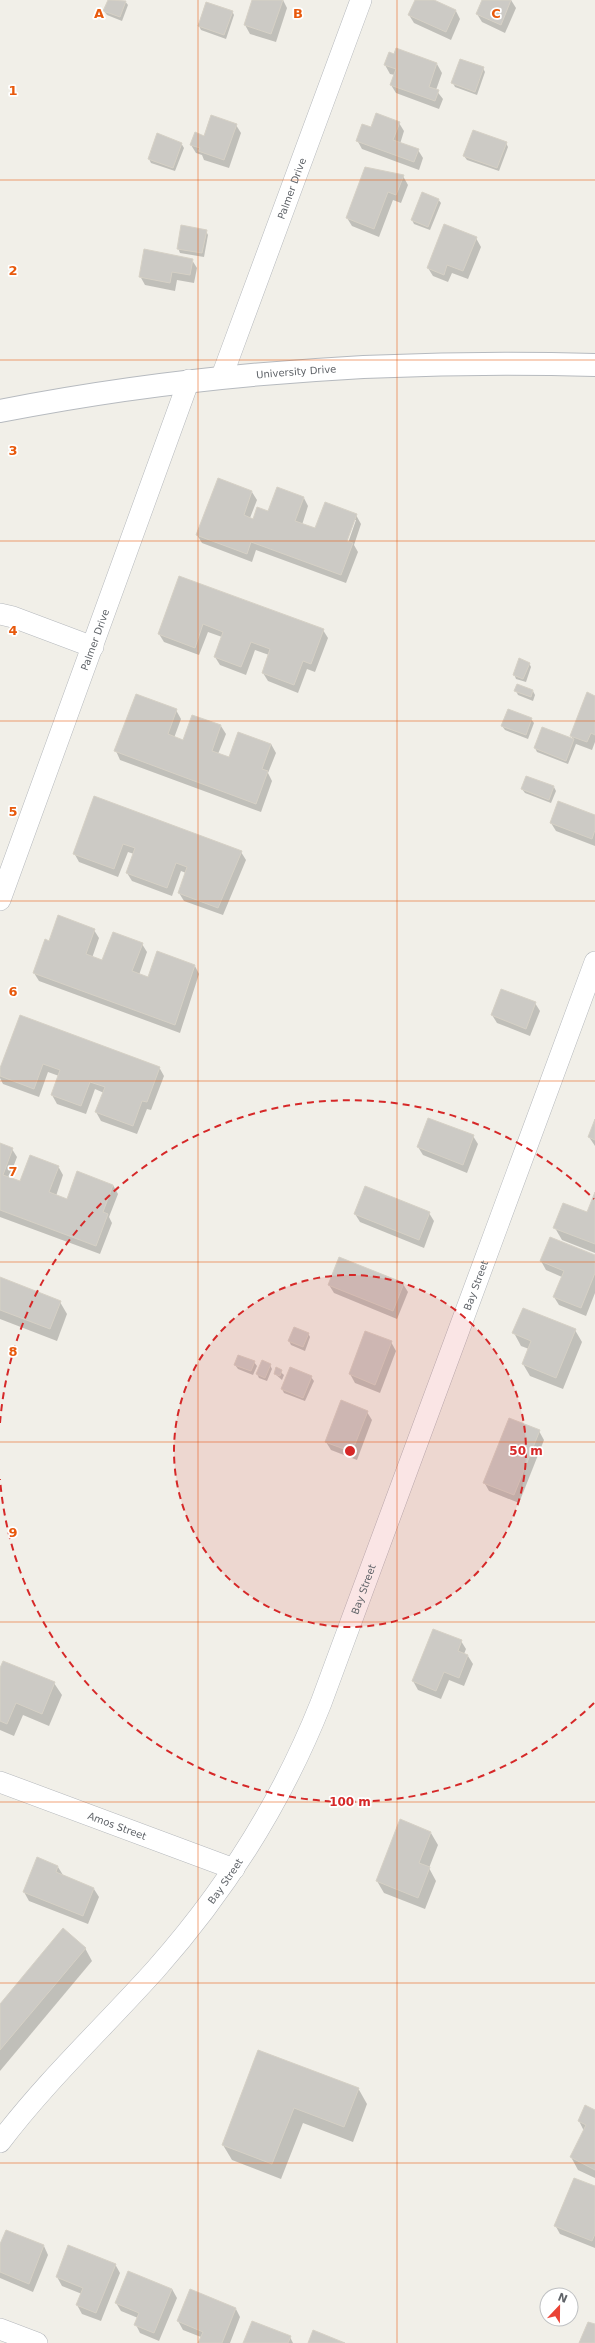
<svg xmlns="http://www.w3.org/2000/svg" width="595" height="2343" font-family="'DejaVu Sans',sans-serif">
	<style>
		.shadow { fill: #0003; fill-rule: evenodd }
		.building { fill: #cccac5; stroke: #d6d1c6 }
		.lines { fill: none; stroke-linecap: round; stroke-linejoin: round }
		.street-casing { stroke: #b5b8bc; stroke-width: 22 }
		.secondary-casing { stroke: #b6babf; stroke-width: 24 }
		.street { stroke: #fff; stroke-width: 21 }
		.secondary { stroke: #fff; stroke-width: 22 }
		.grid { fill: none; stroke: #e8590c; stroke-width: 1; stroke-opacity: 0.55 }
		.ring { fill: none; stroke: #d62828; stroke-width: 2; stroke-dasharray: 7 5 }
		.labels { text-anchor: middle; stroke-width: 3.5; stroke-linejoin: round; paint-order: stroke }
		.street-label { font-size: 10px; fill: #5f6368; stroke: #fff }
		.grid-label { font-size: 13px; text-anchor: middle; font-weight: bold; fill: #e8590c; stroke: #fff; stroke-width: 3.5; stroke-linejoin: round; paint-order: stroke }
		.centre { fill: #d62828; stroke: #fff; stroke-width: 2 }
		.ring-label { font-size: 12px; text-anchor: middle; font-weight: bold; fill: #d62828; stroke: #fff; stroke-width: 3.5; stroke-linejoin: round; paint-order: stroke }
	</style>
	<rect width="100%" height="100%" fill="#f1efe8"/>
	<g class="shadow">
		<path d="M109,0L125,1L128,5L122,21L107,15L104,11Z"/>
		<path d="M253,0H283L287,8L276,42L250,34L245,25Z"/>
		<path d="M416,0H432L456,11L460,19L451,40L414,23L409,15Z"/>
		<path d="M483,0H511L516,8L505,33L482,22L477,14Z"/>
		<path d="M232,11L234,15L226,39L201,30L199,26Z"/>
		<path d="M397,50L437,64L442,73L436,90L443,99L439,109L396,93L391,85L395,75L390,74L385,65L395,56Z"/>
		<path d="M483,68L485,72L477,95L455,87L453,83Z"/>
		<path d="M399,123L404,131L400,144L418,150L423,158L419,170L362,149L357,140L372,129Z"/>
		<path d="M236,125L241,133L229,168L204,160L202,155L196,153L191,145L205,137Z"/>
		<path d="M181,143L184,148L175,171L151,163L149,159Z"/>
		<path d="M506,143L508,147L499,171L467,160L464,156Z"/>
		<path d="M403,176L408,185L401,203L393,200L379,237L352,226L347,218Z"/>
		<path d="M438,199L441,203L430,230L414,224L412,220Z"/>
		<path d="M206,231L208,235L204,257L180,253L178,248Z"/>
		<path d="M476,238L481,247L468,279L452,273L448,282L433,276L428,268Z"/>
		<path d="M192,260L197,268L194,283L177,280L175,291L145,285L140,276Z"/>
		<path d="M252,492L257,500L250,518L254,520L304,498L308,506L302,525L316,530L356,515L361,524L354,545L358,552L346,583L256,550L252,562L202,543L197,535ZM354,520H356L347,546L345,545Z"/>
		<path d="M180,577L323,630L328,638L315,672L307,669L298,693L268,681L263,673L269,655L255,650L246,675L220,665L215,657L222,637L208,632L199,655L164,642L159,634Z"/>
		<path d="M529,663L531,667L526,682L516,679L514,674Z"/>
		<path d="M516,691H533L535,695L533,701L518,695Z"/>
		<path d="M595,697V742L592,750L576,744L568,764L537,752L535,748L542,729L574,740L571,736Z"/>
		<path d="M176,710L181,719L174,738L184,741L221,726L226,734L218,754L230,758L271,744L276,753L268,773L272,781L261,812L120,760L116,751Z"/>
		<path d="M531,719L534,723L528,739L505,730L502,726Z"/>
		<path d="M554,787L556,791L551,803L525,793L522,789Z"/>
		<path d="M94,798L241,852L246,860L223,915L184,901L179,893L186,873L181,871L172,896L132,881L127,873L134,854L128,852L118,877L79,862L74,853Z"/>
		<path d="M595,816V846L556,831L551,823Z"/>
		<path d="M94,930L99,938L92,958L103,961L142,944L147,952L139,975L148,979L195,966L199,974L180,1033L39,981L34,973L49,942Z"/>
		<path d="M535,1003L540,1011L530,1036L497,1023L492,1015Z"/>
		<path d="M20,1016L159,1067L164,1076L151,1110L147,1109L137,1134L101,1121L96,1112L104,1093L95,1089L86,1114L57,1104L52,1095L59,1076L48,1072L39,1097L3,1084L0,1078V1071Z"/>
		<path d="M595,1122V1146L589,1137Z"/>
		<path d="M473,1136L478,1144L467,1173L423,1155L418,1147Z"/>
		<path d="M0,1144L12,1149L17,1157L9,1178L21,1182L58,1166L63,1175L56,1196L67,1200L113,1185L118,1194L109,1217L112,1223L100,1254L0,1217Z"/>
		<path d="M595,1195V1253L562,1240L555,1228L588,1214Z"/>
		<path d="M429,1213L434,1221L424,1248L360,1222L355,1214Z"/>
		<path d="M595,1256V1293L586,1316L559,1305L554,1297L562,1277L546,1270L541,1261Z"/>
		<path d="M0,1278L60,1302L67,1314L57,1341L0,1319Z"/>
		<path d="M403,1284L408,1292L397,1319L334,1293L329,1285Z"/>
		<path d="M575,1330L582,1342L563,1389L530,1376L523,1364L529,1349L521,1346L514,1333Z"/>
		<path d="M308,1333L310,1337L305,1351L291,1345L289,1341Z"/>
		<path d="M391,1342L396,1351L380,1393L355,1383L350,1374Z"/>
		<path d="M254,1362L257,1366L253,1375L238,1369L235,1365Z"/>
		<path d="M270,1365L272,1369L267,1381L259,1378L257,1374Z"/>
		<path d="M277,1369L284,1375L282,1380L275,1374Z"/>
		<path d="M311,1377L314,1381L305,1401L284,1393L282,1389Z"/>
		<path d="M367,1412L372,1420L357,1460L331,1450L326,1442Z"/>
		<path d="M539,1431L544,1440L519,1503L489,1491L484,1482Z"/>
		<path d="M461,1641L466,1649L464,1654L468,1656L473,1664L464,1686L449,1680L441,1699L418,1690L413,1681Z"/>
		<path d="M0,1671L54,1683L62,1695L49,1726L23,1715L14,1736L0,1730Z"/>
		<path d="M431,1833L438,1845L429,1868L436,1881L425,1909L384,1893L377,1881Z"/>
		<path d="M37,1859L58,1867L63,1875L94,1889L99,1897L88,1924L29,1901L24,1892Z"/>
		<path d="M85,1948L92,1961L0,2071V2005Z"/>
		<path d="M258,2051L358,2088L367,2104L353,2142L303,2123L281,2179L232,2160L223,2145Z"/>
		<path d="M595,2111V2178L578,2170L571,2157L584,2131L579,2121Z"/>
		<path d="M595,2188V2248L560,2234L555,2225Z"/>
		<path d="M6,2231L44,2246L48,2255L33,2292L0,2278V2246Z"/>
		<path d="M115,2264L120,2273L101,2321L82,2314L77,2305L82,2294L62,2286L57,2277Z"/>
		<path d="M172,2289L177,2298L159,2341L140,2333L136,2325L138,2318L121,2311L116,2303Z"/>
		<path d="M236,2309L240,2317L230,2343H199L201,2337L183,2330L178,2321Z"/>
		<path d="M290,2337L293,2343H244Z"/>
	</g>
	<g class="building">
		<path d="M108,0L126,1L120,17L103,11Z"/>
		<path d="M252,0H283L271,34L244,25Z"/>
		<path d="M415,0H434L456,10L446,32L408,15Z"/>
		<path d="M482,0H511L501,25L476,14Z"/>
		<path d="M206,2L233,11L224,35L198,26Z"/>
		<path d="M396,48L437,63L429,87L439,90L435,101L390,85L396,69L384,65L389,52L394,54Z"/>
		<path d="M460,59L484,67L475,92L451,83Z"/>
		<path d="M376,113L400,122L393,140L419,149L414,162L356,141L362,124L371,127Z"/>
		<path d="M211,115L237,124L224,160L198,151L200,148L190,145L195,132L204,136Z"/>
		<path d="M473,130L507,142L497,168L463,156Z"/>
		<path d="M157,133L182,143L173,168L148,159Z"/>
		<path d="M365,167L404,175L396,195L388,192L374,229L346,218Z"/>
		<path d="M422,192L439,199L428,227L411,220Z"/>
		<path d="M444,224L477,237L463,271L447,265L444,275L427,268Z"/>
		<path d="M181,225L207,230L202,253L177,249Z"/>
		<path d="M144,249L193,259L190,275L172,272L170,283L139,277Z"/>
		<path d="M218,478L252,491L244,515L253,519L257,507L268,511L277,487L304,497L295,521L315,528L325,502L357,514L347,541L353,543L341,575L251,542L247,554L196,535Z"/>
		<path d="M179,576L324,629L311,664L303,661L294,685L262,673L270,649L251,642L241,667L214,657L223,632L203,624L195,648L158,634Z"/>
		<path d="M519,658L530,663L523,679L513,675Z"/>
		<path d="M517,684L533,690L531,697L514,691Z"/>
		<path d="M587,692L595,696V735L591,733L587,742L570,736Z"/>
		<path d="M136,694L177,709L168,734L183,740L192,715L221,725L212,751L229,757L238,732L271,744L262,769L268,771L256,804L114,751Z"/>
		<path d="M508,709L532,718L526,735L501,726Z"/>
		<path d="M542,727L574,739L566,761L534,748Z"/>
		<path d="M526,776L554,786L549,800L521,789Z"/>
		<path d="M94,796L242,851L218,908L178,893L187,867L176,863L167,888L126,873L135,848L123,844L114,869L73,854Z"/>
		<path d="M558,801L595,815V830L592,839L550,823Z"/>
		<path d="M58,915L95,929L86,954L102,960L113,932L143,943L132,971L148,977L157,951L195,965L175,1025L33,973L45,939L49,941Z"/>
		<path d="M501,989L536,1002L526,1029L491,1015Z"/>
		<path d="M20,1015L160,1067L147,1102L142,1101L133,1126L95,1112L105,1087L90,1082L81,1106L51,1095L60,1070L43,1064L34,1089L0,1076V1068Z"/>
		<path d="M428,1118L474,1135L463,1165L417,1147Z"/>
		<path d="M595,1119V1140L588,1137Z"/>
		<path d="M0,1143L13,1148L3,1175L20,1181L30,1155L59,1166L49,1192L67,1199L77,1171L113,1185L103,1212L108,1214L96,1246L0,1210Z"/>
		<path d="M365,1186L430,1212L419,1240L354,1214Z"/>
		<path d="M595,1192V1244L553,1228L563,1203L587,1212Z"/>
		<path d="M550,1237L595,1255V1273L581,1308L553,1297L564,1271L540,1261Z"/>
		<path d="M339,1257L404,1283L393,1311L328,1285Z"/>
		<path d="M0,1277L61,1301L50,1329L0,1310Z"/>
		<path d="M523,1308L576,1329L556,1378L522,1364L531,1341L512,1333Z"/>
		<path d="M294,1327L309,1333L303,1347L288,1341Z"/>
		<path d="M365,1331L392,1341L375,1385L349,1374Z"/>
		<path d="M238,1355L255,1361L251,1371L234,1365Z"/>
		<path d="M262,1360L271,1364L265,1378L256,1374Z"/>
		<path d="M276,1367L282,1370L280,1376L274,1374Z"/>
		<path d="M290,1367L312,1376L303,1398L281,1389Z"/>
		<path d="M341,1400L368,1411L352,1452L325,1442Z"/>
		<path d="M509,1418L540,1430L514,1495L483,1483Z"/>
		<path d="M433,1629L462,1640L458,1651L468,1655L459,1678L444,1672L436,1691L412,1681Z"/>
		<path d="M3,1661L55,1682L42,1714L16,1703L7,1724L0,1721V1668Z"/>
		<path d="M400,1819L431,1832L419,1863L430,1867L418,1898L376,1881Z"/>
		<path d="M37,1857L58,1866L56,1872L94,1888L83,1916L23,1892Z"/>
		<path d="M63,1928L86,1948L0,2050V2004Z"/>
		<path d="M258,2050L359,2088L344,2127L294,2108L272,2164L222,2145Z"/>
		<path d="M585,2105L595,2110V2170L570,2157L586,2125L578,2121Z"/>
		<path d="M574,2178L595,2186V2234L592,2241L554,2226Z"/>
		<path d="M6,2230L44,2245L29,2284L0,2272V2244Z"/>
		<path d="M68,2245L116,2264L96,2313L76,2305L83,2288L56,2277Z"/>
		<path d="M128,2271L172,2289L154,2333L134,2325L139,2313L115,2303Z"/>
		<path d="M190,2289L236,2308L222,2343H198L203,2332L177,2321Z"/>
		<path d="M252,2321L291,2336L288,2343H243Z"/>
		<path d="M588,2322L595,2324V2343H579Z"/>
		<path d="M313,2330L345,2343H308Z"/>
	</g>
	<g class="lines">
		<g class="street-casing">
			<g id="street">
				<path id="s1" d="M222,376L361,0"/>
				<path d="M0,614L13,617L93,647"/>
				<path id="s2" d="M0,900L189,380"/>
				<path id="s3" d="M0,1782L234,1869"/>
				<path id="s4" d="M0,2142C47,2080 104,2027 156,1969C226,1890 282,1801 321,1703L595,962"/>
				<path d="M0,2329L37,2343"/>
			</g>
		</g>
		<g class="secondary-casing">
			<g id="secondary">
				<path id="s5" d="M0,411C198,372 393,359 595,365"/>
			</g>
		</g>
		<use href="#street" class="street"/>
		<use href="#secondary" class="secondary"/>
	</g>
	<path class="grid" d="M198,0V2343M397,0V2343M0,180H595M0,360H595M0,541H595M0,721H595M0,901H595M0,1081H595M0,1262H595M0,1442H595M0,1622H595M0,1802H595M0,1983H595M0,2163H595"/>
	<circle cx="350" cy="1451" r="176" fill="#d62828" fill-opacity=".12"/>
	<g class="ring">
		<circle cx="350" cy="1451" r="176"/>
		<path d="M594 1703A351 351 0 0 1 0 1479M0 1423A351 351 0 0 1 594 1199"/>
	</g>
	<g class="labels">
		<g class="street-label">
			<text dy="4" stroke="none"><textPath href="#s1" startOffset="200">Palmer Drive</textPath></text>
			<text dy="4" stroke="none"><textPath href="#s5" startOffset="299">University Drive</textPath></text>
			<text dy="4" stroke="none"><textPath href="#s2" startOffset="277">Palmer Drive</textPath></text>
			<text dy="4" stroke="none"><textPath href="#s4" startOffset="993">Bay Street</textPath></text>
			<text dy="4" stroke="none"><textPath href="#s4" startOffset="669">Bay Street</textPath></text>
			<text dy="4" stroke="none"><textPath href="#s3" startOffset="125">Amos Street</textPath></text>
			<text dy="4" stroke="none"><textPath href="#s4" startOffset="345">Bay Street</textPath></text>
		</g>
	</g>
	<g class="grid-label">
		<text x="99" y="18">A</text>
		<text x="298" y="18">B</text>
		<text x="496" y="18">C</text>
		<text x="13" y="95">1</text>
		<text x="13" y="275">2</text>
		<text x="13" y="455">3</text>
		<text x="13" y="635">4</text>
		<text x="13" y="816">5</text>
		<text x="13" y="996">6</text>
		<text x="13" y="1176">7</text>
		<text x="13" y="1356">8</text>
		<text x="13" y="1537">9</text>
	</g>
	<circle cx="350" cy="1451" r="6" class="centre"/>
	<g class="ring-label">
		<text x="526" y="1455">50 m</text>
		<text x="350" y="1806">100 m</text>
	</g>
	<g transform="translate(559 2307) rotate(22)"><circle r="19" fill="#ffffff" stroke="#bfc1c3"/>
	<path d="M0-3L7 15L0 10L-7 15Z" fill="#ea4335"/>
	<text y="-6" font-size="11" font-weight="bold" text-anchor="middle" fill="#5f6368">N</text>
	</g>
</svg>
